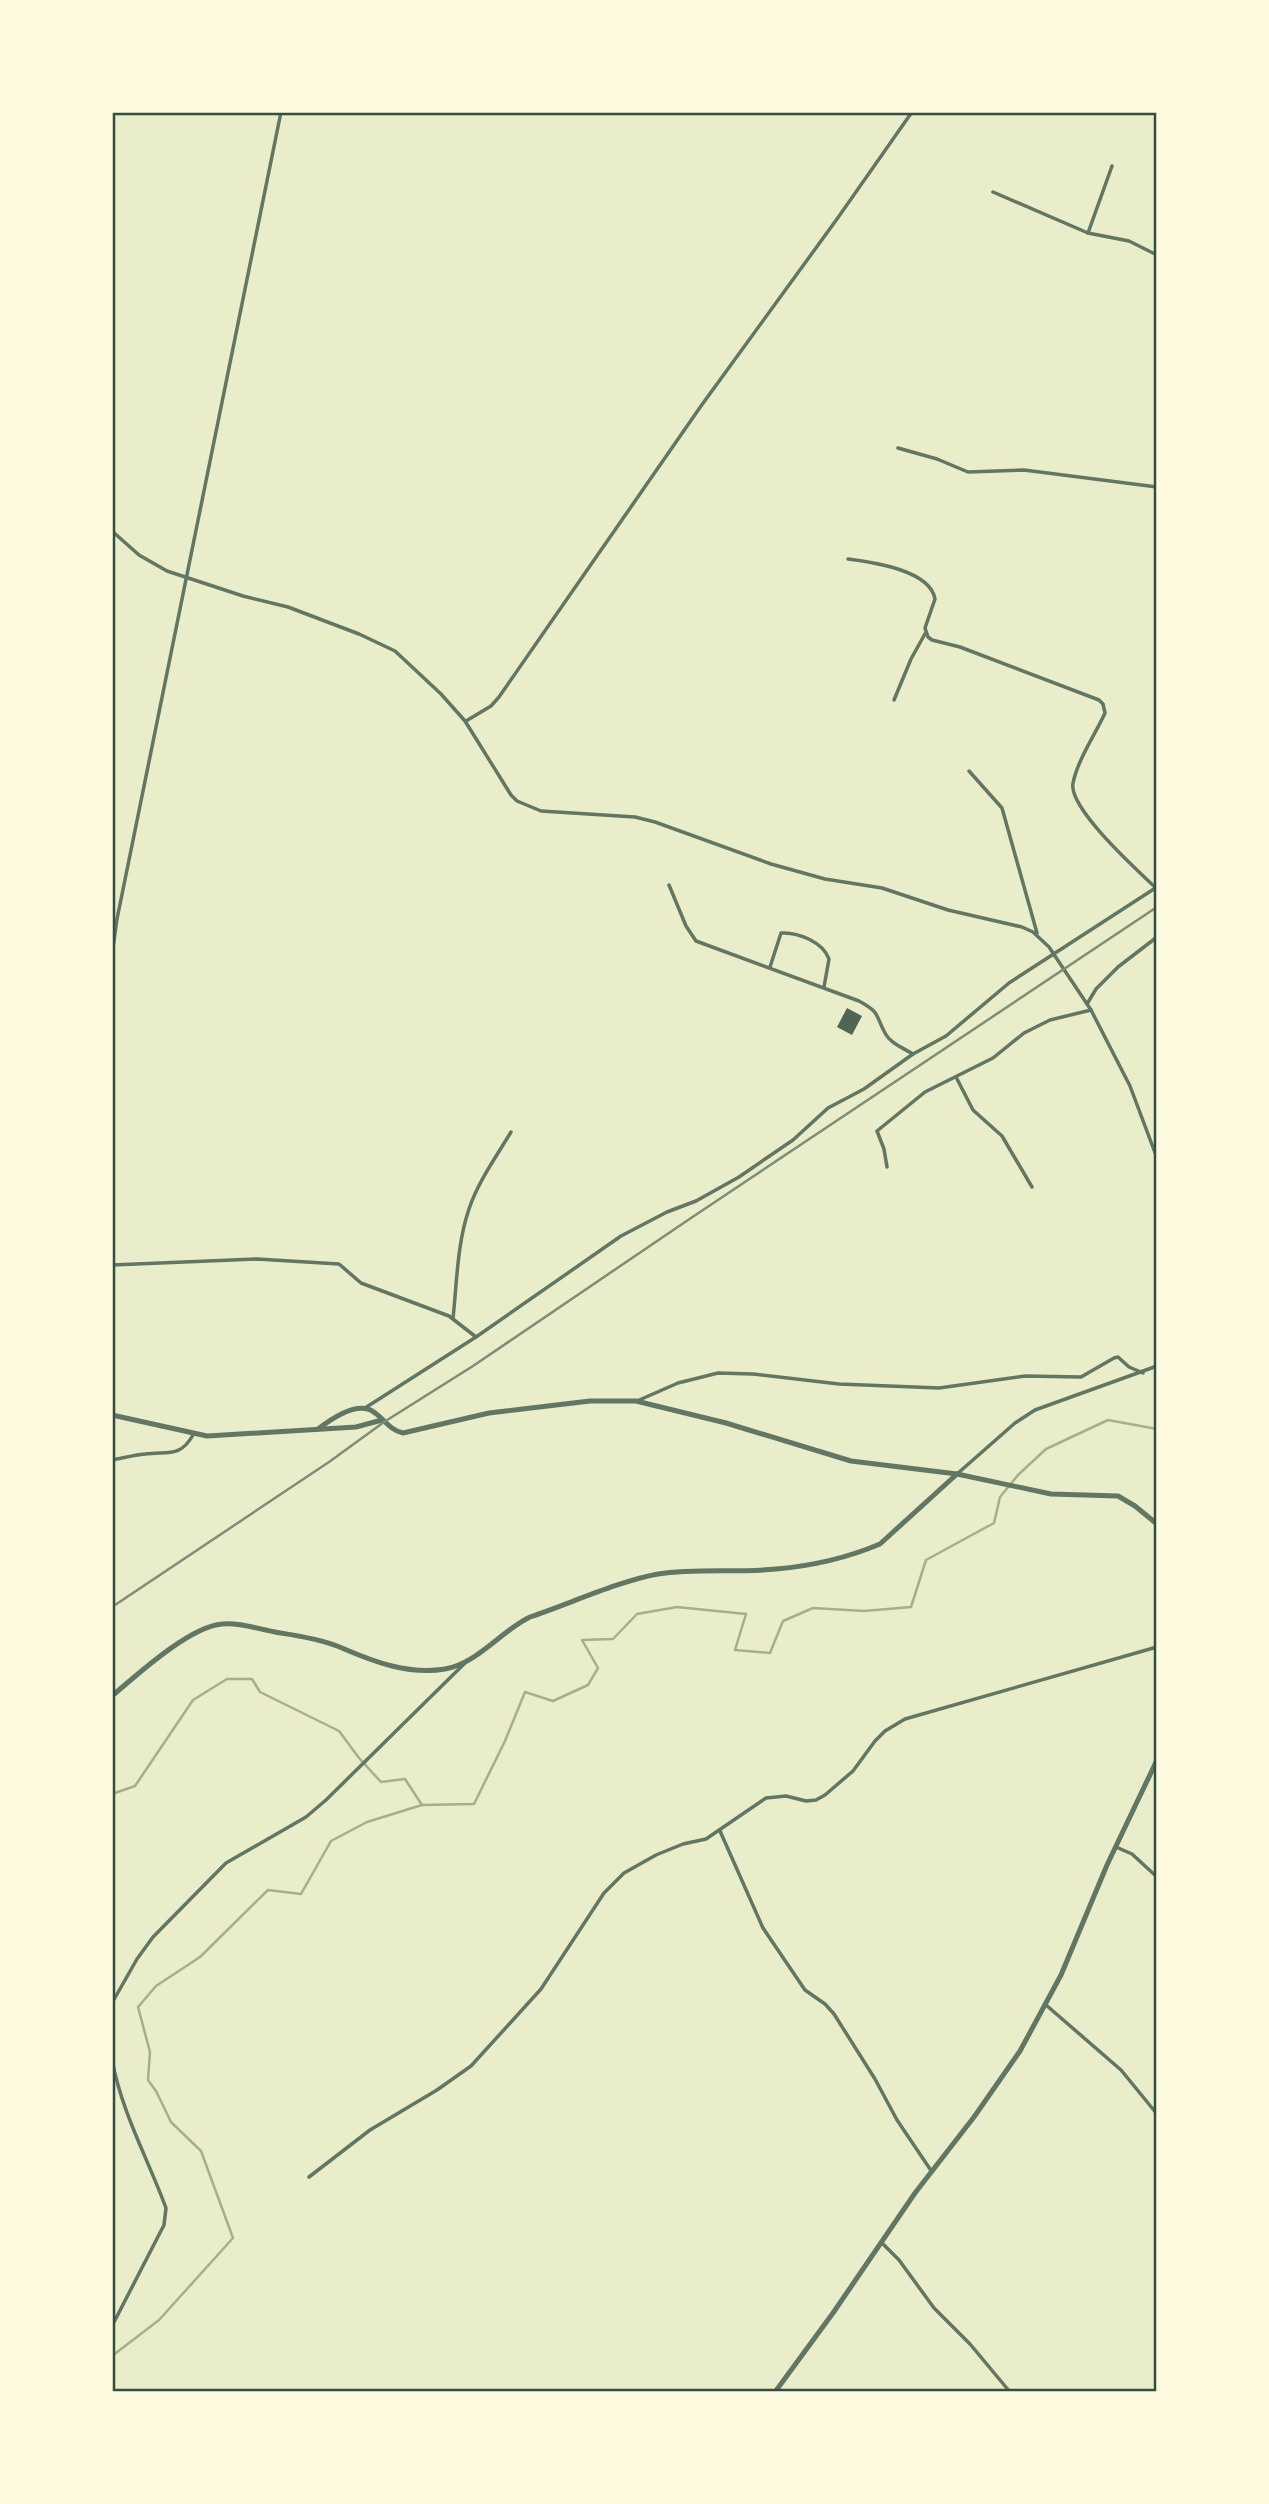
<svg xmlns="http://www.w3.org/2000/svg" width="1269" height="2504" font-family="'Archivo Narrow',sans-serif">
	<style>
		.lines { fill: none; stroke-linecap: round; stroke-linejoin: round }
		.stream { stroke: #a3b18a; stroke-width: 2.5 }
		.building { fill: #4f6655 }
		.minor { stroke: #617663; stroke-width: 3.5 }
		.tertiary { stroke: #617663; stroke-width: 5 }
		.rail { stroke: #7c8e77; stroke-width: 2.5 }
		.neatline { fill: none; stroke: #344e41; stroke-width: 2.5 }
	</style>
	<rect width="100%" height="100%" fill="#e9edc9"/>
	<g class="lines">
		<g class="stream">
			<path d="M112,1794L135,1786L193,1700L227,1679H252L260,1692L339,1731L359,1758L381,1782L405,1779L422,1805"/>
			<path d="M112,2356L159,2320L233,2238L201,2151L171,2122L156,2091L148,2080L150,2052L138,2007L156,1986L200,1957L268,1890L301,1894L331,1841L367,1822L422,1805L474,1804L505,1741L525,1692L553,1701L588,1685L598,1668L582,1640L613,1639L637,1614L677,1607L746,1614L735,1650L770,1653L783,1621L813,1608L864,1611L911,1607L926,1560L994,1523L1000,1497L1018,1475L1046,1449L1108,1420L1157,1429"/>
		</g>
	</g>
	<path class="building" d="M847,1008L862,1016L852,1035L837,1027Z"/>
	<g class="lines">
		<g class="minor">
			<path d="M993,192L1088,233L1129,241L1157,255"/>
			<path d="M1088,233L1112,166"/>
			<path d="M898,448L937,459L968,472L1024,470L1157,487"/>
			<path d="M112,531L139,555L167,571L243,596L288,607L359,634L395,651L441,694L465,721L511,795L517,801L541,811L635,817L655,822L771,864L825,879L882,888L948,910L1022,927L1033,932L1049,947L1091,1010L1130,1086L1157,1158"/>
			<path d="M848,559C872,562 930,570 935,599L925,628L928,637L932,640L960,647L1099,700L1103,704L1105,713C1095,735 1078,759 1073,783C1068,808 1137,870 1156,888"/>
			<path d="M894,700L911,659L926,632"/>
			<path d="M466,721L491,706L499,697L701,406L837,219L912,112"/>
			<path d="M969,771L1002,808L1037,933"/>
			<path d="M669,885L686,926L696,941L859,1001C881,1013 875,1015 885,1033C890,1043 903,1048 913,1054"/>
			<path d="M770,967L781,933C798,932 823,942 829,959L824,987"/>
			<path d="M112,997V955L117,919L281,112"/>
			<path d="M1087,1004L1096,989L1118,967L1157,937"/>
			<path d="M956,1077L973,1110L1002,1136L1032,1187"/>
			<path d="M887,1167L884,1149L877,1131L925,1092L993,1058L1024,1033L1050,1020L1091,1010"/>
			<path d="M112,1265L257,1259L339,1264L361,1283L449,1316L476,1337"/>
			<path d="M453,1318C457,1282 457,1244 469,1209C478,1182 496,1157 511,1132"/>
			<path d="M637,1401L678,1383L718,1373L753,1374L839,1384L939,1388L1025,1376L1081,1377L1114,1358L1118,1357L1129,1367L1143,1373"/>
			<path d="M365,1408L476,1337L621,1236L667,1212L696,1201L739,1177L793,1140L828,1108L864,1089L913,1054L946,1036L1009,983L1157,887"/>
			<path d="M112,1460C123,1458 134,1455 145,1454C168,1451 180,1458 193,1435"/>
			<path d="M957,1474L1015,1423L1035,1410L1157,1366"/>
			<path d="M720,1831L763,1928L805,1990L825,2004L834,2014L875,2079L897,2120L932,2172"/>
			<path d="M1116,1847L1132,1854L1157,1877"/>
			<path d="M112,2003L137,1959L153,1937L226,1863L306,1817L326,1800L465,1663"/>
			<path d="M1046,2005L1121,2070L1157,2114"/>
			<path d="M112,2059C121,2111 148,2159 166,2208L164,2225L112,2326"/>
			<path d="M309,2177L370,2130L437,2090L471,2066L541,1989L604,1893L624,1873L656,1855L683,1844L706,1839L766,1798L786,1796L806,1801L816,1800L825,1795L853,1771L875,1741L885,1731L905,1719L1157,1647"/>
			<path d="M881,2242L899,2260L934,2308L970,2344L1010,2392"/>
		</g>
		<g class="tertiary">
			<path d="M112,1415L207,1436L356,1427L382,1420"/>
			<path d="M318,1429C331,1419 359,1399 375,1413C385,1420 390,1430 403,1433L489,1413L590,1401H636L726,1423L851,1461L957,1474L1051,1494L1118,1496L1135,1506L1157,1524"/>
			<path d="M112,1696C138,1674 189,1627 222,1624C239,1622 258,1629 275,1632C298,1636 321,1639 342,1648C374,1662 409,1675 445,1669C478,1663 501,1631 530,1617C569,1604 619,1581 658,1574C697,1568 736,1573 776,1569C811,1566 847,1558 880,1544L957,1474"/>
			<path d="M775,2392L833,2313L915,2193L974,2117L1020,2051L1061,1975L1107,1865L1157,1760"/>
		</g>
		<path class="rail" d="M112,1607L329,1462L384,1422L473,1366L691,1218L1157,907"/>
	</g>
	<rect width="1269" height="2504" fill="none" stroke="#fefae0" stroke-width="228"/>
	<rect x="114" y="114" width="1041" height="2276" class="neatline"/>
</svg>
